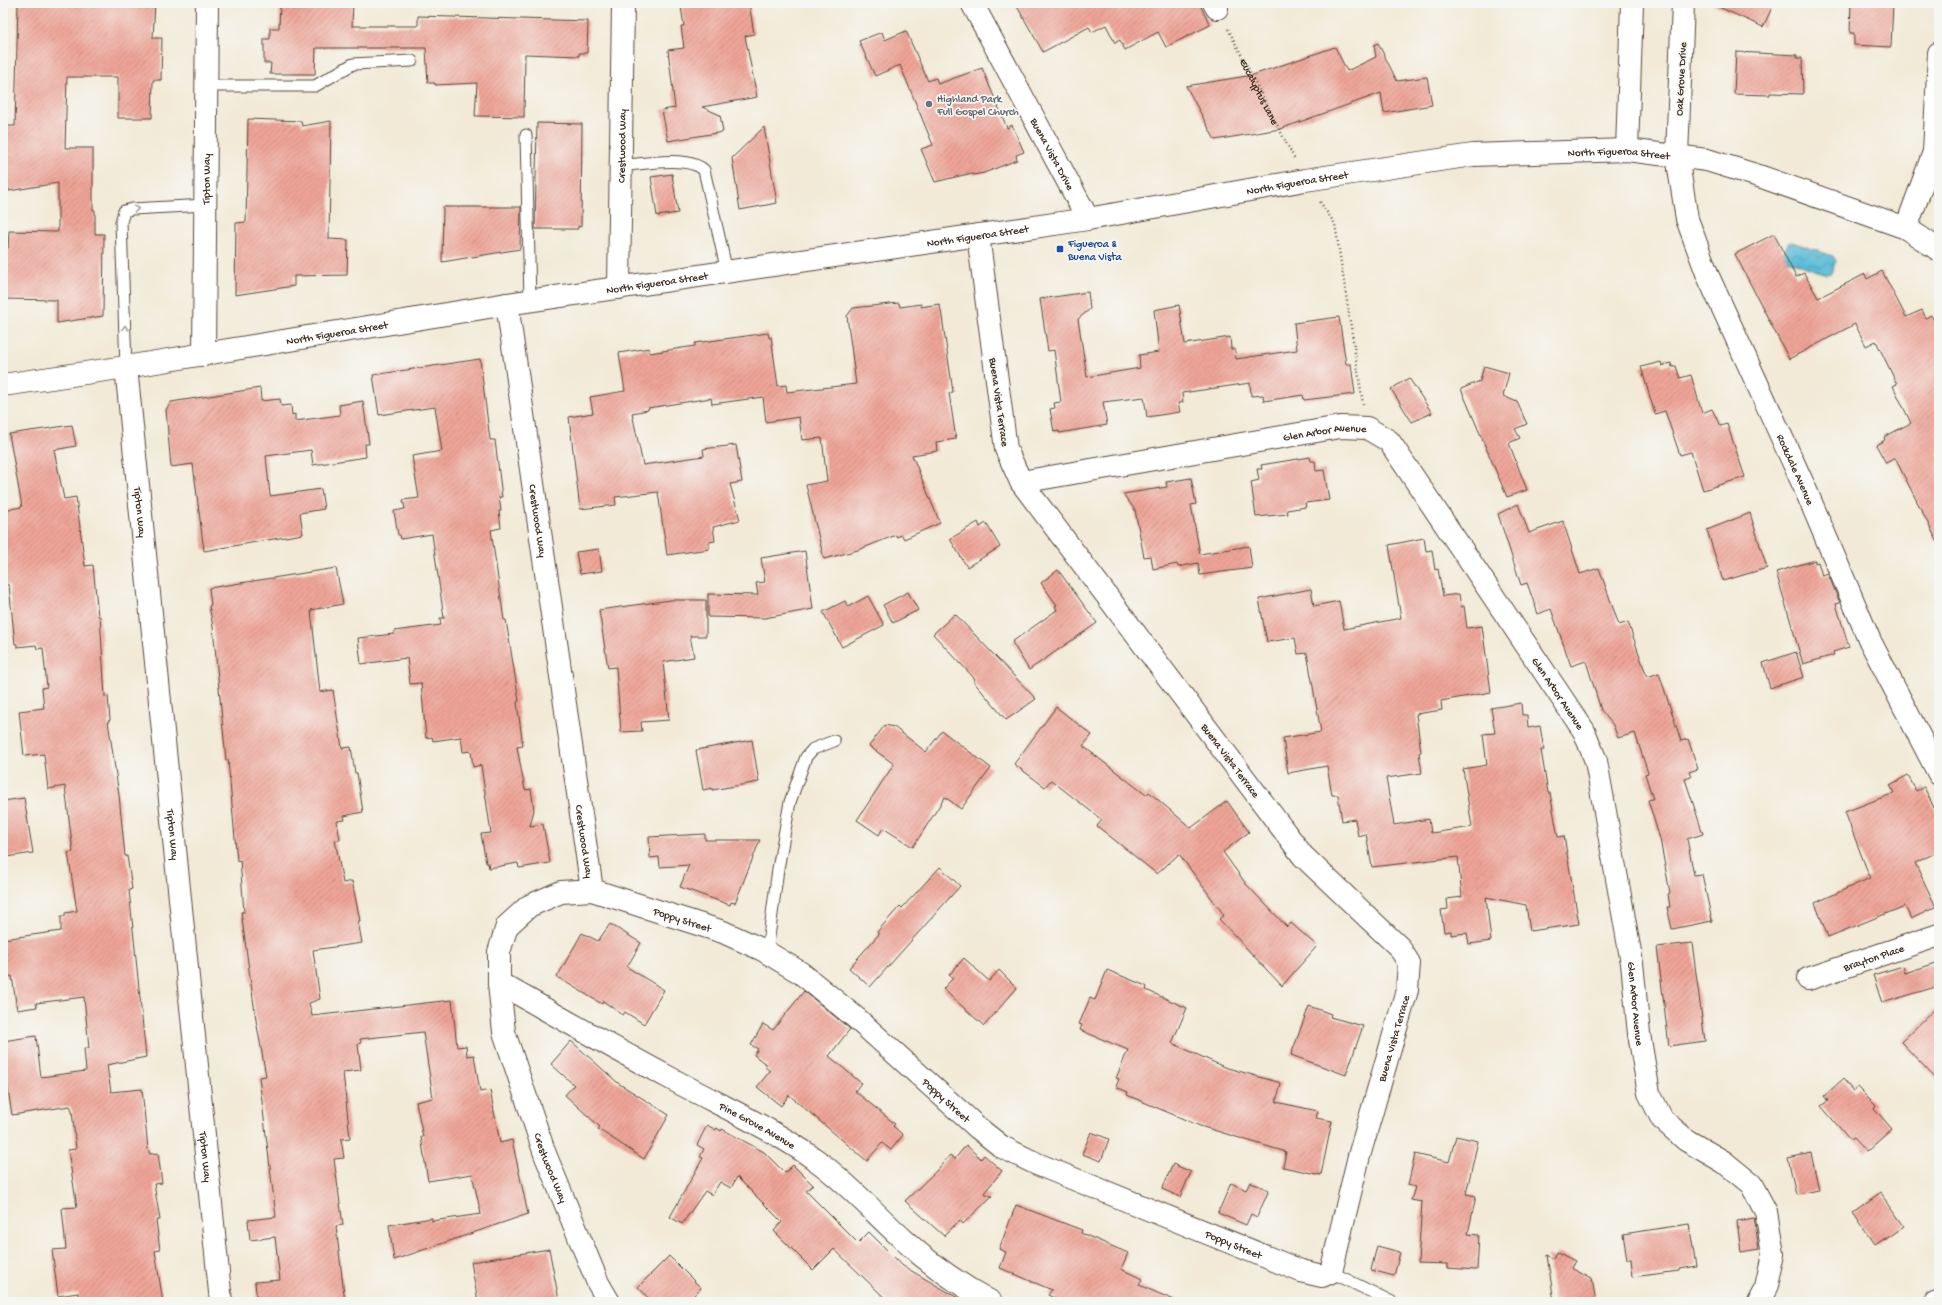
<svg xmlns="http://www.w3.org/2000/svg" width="1942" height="1305" font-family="'Gochi Hand',sans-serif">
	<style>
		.water { fill: url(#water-waves); stroke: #4a737b }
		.building { fill: url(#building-hatch) }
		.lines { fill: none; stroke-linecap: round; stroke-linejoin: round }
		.lane-casing { stroke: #56473a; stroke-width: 13 }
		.street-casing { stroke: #56473a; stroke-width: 24 }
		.secondary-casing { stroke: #56473a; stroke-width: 24 }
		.path { stroke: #56473a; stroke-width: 2.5; stroke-dasharray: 1 3; stroke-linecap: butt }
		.lane { stroke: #fff; stroke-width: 11 }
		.street { stroke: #fff; stroke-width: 22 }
		.secondary { stroke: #fff; stroke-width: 22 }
		.oneway { stroke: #a79f9a }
		.worship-dot { fill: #6b7280; stroke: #f6f6f2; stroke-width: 1.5 }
		.transit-dot { fill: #1a4fb4; stroke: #f6f6f2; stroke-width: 1.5 }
		.labels { text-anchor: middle; stroke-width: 3.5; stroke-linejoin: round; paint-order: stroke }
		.street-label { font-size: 11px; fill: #3b2a1e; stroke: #f6f6f2 }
		.worship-label { font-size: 11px; fill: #5b616d; stroke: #f6f6f2; text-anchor: start }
		.transit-label { font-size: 11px; fill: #164399; stroke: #f6f6f2; text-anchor: start }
	</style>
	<defs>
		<pattern id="water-waves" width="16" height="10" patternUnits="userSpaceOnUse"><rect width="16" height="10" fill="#5abcd8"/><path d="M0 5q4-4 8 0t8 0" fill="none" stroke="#4c99af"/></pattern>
		<pattern id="building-hatch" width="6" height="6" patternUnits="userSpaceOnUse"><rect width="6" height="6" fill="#efa598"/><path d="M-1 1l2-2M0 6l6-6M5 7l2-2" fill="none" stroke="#c3877b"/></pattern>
	</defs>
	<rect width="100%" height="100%" fill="#f6f6f2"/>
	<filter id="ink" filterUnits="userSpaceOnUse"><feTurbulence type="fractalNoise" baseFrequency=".025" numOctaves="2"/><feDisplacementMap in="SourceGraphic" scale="8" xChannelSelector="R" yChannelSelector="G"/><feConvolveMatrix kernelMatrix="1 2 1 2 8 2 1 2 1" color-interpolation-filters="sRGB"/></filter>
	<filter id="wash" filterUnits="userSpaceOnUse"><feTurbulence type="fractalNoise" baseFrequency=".012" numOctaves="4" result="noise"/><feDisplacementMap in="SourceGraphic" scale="16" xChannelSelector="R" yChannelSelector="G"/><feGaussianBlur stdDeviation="0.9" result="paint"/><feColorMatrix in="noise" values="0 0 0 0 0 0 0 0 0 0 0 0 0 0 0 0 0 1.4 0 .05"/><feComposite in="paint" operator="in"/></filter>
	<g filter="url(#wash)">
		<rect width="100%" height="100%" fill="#f2ead7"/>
		<path class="water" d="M1792,242L1833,256L1836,261L1831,273L1826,274L1784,259L1783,255L1788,243Z"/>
		<g id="blocks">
			<g class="building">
				<path d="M18,3H155L153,38H162L161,80H153L152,118H118V77H67L65,148H93V210H95V234H104L103,316L57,323V300L3,299L4,248H8L9,231L58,232V183L9,191V189L3,190V126H15Z"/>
				<path d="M280,3H353L352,26H418V16L588,21L587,53H579V56L525,54L524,117L478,116H475L477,83L435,85V83H428L426,48H316L315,74H270L271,63H264V39H270V28H279Z"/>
				<path d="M707,3H749L754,34L745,36L757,97L702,107L720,115L723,132L668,141L662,110L675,108L668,50L684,48L681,26H684L681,7Z"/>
				<path d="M1015,3H1199L1210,25L1166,47L1158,32L1125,50L1120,40L1115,43L1106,25L1092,32L1089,27L1043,52Z"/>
				<path d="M1710,3H1774L1763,27Z"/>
				<path d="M1851,3H1893L1891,47L1854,45V33H1850Z"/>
				<path d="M906,31L928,81L936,78L938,84L982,68L1007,128L1012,125L1024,152L1016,155L1017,160L984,173L973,175L972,173L935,182L921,149L933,145L900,65L875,76L859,41L882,32L885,40Z"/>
				<path d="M1378,43L1397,81L1427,77L1432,105L1384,113L1381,93L1280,129L1215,140L1186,86L1253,75L1335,47L1347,71L1376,57L1374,45Z"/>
				<path d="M1736,52L1797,55V58H1802L1803,94L1770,93V95L1734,94Z"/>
				<path d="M248,119L301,121L302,126L331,121L329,239L348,240L347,275L294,276V286L235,295L236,223L246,222Z"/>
				<path d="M537,123L582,124L581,227L578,226V229H535Z"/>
				<path d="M764,127L777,203L740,210L732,158Z"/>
				<path d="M672,174L678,213L657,216L651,177Z"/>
				<path d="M443,207H521L520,249L442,262Z"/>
				<path d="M1774,234L1796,277L1804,273L1818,298L1865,274L1867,279L1882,271L1906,317L1922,310L1926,318L1931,315L1939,331V545L1895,458L1886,463L1876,445L1885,440L1884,437L1911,423L1893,386L1897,384L1876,341L1866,346L1855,324L1789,359L1735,254Z"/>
				<path d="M1088,292L1090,309L1078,319L1087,377L1140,368L1139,355L1159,352L1154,310L1179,305L1185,344L1230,337L1231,349H1235L1236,359L1297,350L1294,323L1339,317L1346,364H1351L1355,394L1304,400L1303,395L1264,401L1263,395L1251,396L1250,383L1182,393L1183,402L1178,403L1180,412L1147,417L1144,397L1103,402L1107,425L1059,433V431L1054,432L1050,409L1055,408L1054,403L1061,402L1054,350L1048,351L1040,299Z"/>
				<path d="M899,303L900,307L921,304V307L939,304L941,310L953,392L949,393L956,439L936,442L937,451L912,455L940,523L904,539L902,535L896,537V535L858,550L824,559L806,485L827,481L822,438L802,440L799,417L766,422L763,397L712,404L711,398L648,408V410L632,413L643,465L704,456L703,449L736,445L742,482L730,484L740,520L713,527L715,541L709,542V549L667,555L658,492L615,497L616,505L580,509L569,417L593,413L590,397L625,391L619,353L649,348L650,353L695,346V343L768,333L769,338L771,337L778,386L786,385L787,392L856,384L847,316L853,308Z"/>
				<path d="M480,359L490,440H495L502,497H499L501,511H499L501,528L491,530L504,620H506L519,701L517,702L523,746L517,747L525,790L531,789L534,810L530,826L543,824L550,863L519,868L518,863L489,868L488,863H486L481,834L491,833L481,765L473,767L471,751L463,752L461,737L433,741L432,737L426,738L421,683L410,684L407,658L361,664L358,638L394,634V631L441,625L440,618H444L432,534L401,539L400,535H398L394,511L405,509L403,500L419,498L412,456L442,451L435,407L379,415L373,375Z"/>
				<path d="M1661,362L1662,366L1671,363L1672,367L1676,366L1680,378L1691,375L1702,413L1712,409L1720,426L1727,424L1745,477L1703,490L1691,452L1680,455L1665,411L1655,414L1641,367Z"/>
				<path d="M1484,366L1509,373L1503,396L1517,402L1527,424L1515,429L1520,438L1509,443L1527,490L1507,497L1461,389L1480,381Z"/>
				<path d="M1409,378L1432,413L1412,422L1391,389Z"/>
				<path d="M260,388L261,401L280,399L281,406L291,405L292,415L295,414V421L340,415L339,405L363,401L369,444H365L366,457L313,465L311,450L266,456L270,496L321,489L324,509L300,513L303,534L204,551L193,464L171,467L166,410L171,402Z"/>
				<path d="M72,425L76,446L54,450L64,499L76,497L85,566L93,565L98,616H100L105,697L108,696L110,720L108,721L119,795L125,856H127L132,889L129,890L146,1057L107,1065L111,1092L142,1089L148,1149L150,1154L158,1153L162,1183L154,1184L160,1220H156L160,1250L155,1251L163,1302H79L78,1293L58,1296L52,1250L66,1249L62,1208L77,1207L68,1150L76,1149L72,1110L70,1106L12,1115L3,1057V1041L36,1036L41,1077L86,1071L84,1048H89L84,997L36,1003L37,1007L17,1010L12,976L3,977V939L61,931V916H65V913L77,911L68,853L73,852L65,786L48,789L44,754L24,756L19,711L44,708L42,688L47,687L43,648L37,649L36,645L17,647V644H15L9,585H3V510L22,507L9,434Z"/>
				<path d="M1310,457L1311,461H1315L1316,471L1324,470L1329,500L1305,503L1306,507L1287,510L1288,514L1256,517L1251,482L1259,480L1257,469H1262L1261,465Z"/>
				<path d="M1191,478L1196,504L1191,505L1200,554L1249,546L1252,568L1200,575L1198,563L1178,567L1177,564L1153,569L1151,556L1144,557L1135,510L1123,494L1167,487L1166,482Z"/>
				<path d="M1518,504L1529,533L1563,521L1580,574L1599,568L1619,625L1628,622L1647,677L1659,673L1681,741L1688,739L1698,769L1689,772L1691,777L1685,779L1703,834L1687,839L1694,875L1702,874L1712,921L1672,929L1667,907H1670L1668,894L1670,893L1660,839L1648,800L1653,799L1645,774L1648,773L1635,733L1618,738L1613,725L1601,710L1586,661L1571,666L1551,609L1538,614L1527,583L1521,585L1498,514Z"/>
				<path d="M1750,513L1767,568L1723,581L1707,530Z"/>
				<path d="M978,522L980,527L986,523L1000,547L967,567L950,539Z"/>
				<path d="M1424,538L1426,551L1432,550L1435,570L1438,569L1443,596L1459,594L1461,607L1464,606L1467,628L1482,626L1491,692L1441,701L1442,710L1416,714L1421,752L1419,753L1422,773L1386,778L1394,825L1429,819L1431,833L1472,827L1463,769L1487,765L1483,734L1495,733L1491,708L1521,703L1522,715H1527L1528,728L1540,726L1544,750H1541L1548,793H1550L1558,837L1564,836L1579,924L1530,931L1526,905L1486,897L1491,941L1469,944L1467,933L1451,935V931L1444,932L1441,910L1448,909L1447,899L1462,897L1458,857L1372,867L1366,834L1358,836L1355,819L1342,821L1338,795H1332L1327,766L1288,773L1283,738L1321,732L1307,653L1298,654L1295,638L1267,642L1259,599L1311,589L1314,606L1339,601L1344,629L1401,618L1389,545Z"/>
				<path d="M599,549L602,571L580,574L576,552Z"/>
				<path d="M805,551L813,609L765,618L708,617V594L758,595L756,583L765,582L761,558Z"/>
				<path d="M1815,560V563L1818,562L1822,576L1828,574L1840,603L1836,604L1849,647L1833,652L1834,655L1803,664L1776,572Z"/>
				<path d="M336,568L343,604L311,610L320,692L333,690L342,748L351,747L355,773H357L363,812L344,816L345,820L337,821L340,840H335L343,883L352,881L360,921H358L362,943L313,950L320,999L309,1003L312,1016L452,1000L457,1047L466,1046L467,1056L474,1055L480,1092L490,1090L500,1143L512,1140L528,1214L394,1260L389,1225L432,1218V1221L481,1214L472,1174L428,1181L421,1137H423L416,1102L433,1098L423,1032L360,1039L361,1043L358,1044L361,1070L343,1072L350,1138L341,1139L344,1158L334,1159L343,1225L336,1226L345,1302H257L255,1282L280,1280L275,1237L250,1240L248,1220L276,1217L259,1077L266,1076L256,1020L241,912H244L240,860L237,861L228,760H226L213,627L209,606L211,605L209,588Z"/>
				<path d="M1058,570L1097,623L1029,670L1012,642L1057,610L1055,606L1057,605L1041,583Z"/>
				<path d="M908,592L918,610L893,623L883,605Z"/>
				<path d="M868,596L884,625L842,647L823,612L845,601L848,607Z"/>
				<path d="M671,600H706V636H690L694,657L663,662L669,720L641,722L642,731L621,732L616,667L608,668L599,610Z"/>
				<path d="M955,614L1036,699L1006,720L973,681L975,679L933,634Z"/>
				<path d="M1796,652L1804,677L1770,688L1763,663Z"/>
				<path d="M1056,707L1092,735L1083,746L1146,795L1149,792L1191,828L1227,801L1249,832L1223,852L1246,884L1287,927L1291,923L1317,946L1282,986L1219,919L1224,915L1179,854L1157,874L1097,826L1102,820L1051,780L1045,787L1014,764Z"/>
				<path d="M885,725L894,727L926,752L942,731L991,768L961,809L945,797L913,847L883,828L879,835L857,820L894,764L869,746Z"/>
				<path d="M752,740L759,782L712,790V788L703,790L696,750Z"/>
				<path d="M1908,775L1916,791L1924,787L1939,818V851L1915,863L1936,907L1911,919L1905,906L1828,937L1815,903L1870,878L1845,812L1894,793L1890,785Z"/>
				<path d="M24,798L33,853L6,857L3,833V801Z"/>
				<path d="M705,834V840H760L735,903L731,902L730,905L680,887L689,865L660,867L659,857L650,858L649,837Z"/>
				<path d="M940,867L960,886L870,987L849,968L879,934L877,932L900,906L902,908Z"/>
				<path d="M610,924L641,943L627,967L664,990L644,1024L625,1012L623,1015L603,1001L602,1004L557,977L582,933L598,941Z"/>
				<path d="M1692,943L1705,1041L1669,1046L1657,947Z"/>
				<path d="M964,958L989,981L999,970L1017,988L984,1026L943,989L953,978L949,975Z"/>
				<path d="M1939,962V986L1882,1003L1873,975L1903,966L1905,973Z"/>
				<path d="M1107,970L1146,986L1147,987L1146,990L1187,1008L1172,1043L1224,1067L1281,1083L1276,1102L1318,1111L1316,1118L1332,1121L1321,1175L1283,1167L1286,1152L1200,1126L1127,1095L1128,1092L1116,1087L1119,1079L1116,1078L1128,1050L1080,1030L1082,1025L1079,1024L1090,998L1095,1000Z"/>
				<path d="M804,991L850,1029L829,1056L861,1083L855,1091L895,1124L893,1126L903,1135L891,1150L882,1143L867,1161L789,1095L781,1106L757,1087L770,1071L765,1067L767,1065L754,1055L758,1049L751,1045L763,1024L773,1030Z"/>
				<path d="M1939,1005V1082L1901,1042Z"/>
				<path d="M1309,1006L1331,1014L1330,1017L1363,1026L1346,1075L1291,1055Z"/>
				<path d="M571,1041L618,1083L669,1115L644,1159L598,1129L600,1127L565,1095L574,1085L551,1064Z"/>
				<path d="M1843,1079L1853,1091L1858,1087L1876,1105L1874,1108L1892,1129L1866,1152L1853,1138L1850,1140L1821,1106L1828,1101L1824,1096Z"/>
				<path d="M707,1125L716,1130L717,1128L721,1131L722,1129L764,1152L785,1173L793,1165L813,1185L806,1191L858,1243L869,1232L903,1266L965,1302H889L834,1249L813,1270L774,1231L782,1222L737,1177L731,1188L720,1182L712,1195L705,1191L682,1224L670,1217L703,1158L700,1157L704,1149L697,1145Z"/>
				<path d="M1091,1132L1109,1139L1101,1161L1082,1154Z"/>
				<path d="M1456,1136L1478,1141L1466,1194L1476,1196L1468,1234L1479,1235L1477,1270L1447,1268V1264L1418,1263L1422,1202L1411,1200L1415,1187L1408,1185L1415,1154L1449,1162Z"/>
				<path d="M966,1145L981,1159L984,1155L1002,1171L984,1193L992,1196L963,1224L960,1220L944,1236L905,1201L937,1170L950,1155L955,1159Z"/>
				<path d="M1811,1153L1819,1190L1796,1194L1788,1158Z"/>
				<path d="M1173,1164L1191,1172L1180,1197L1162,1189Z"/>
				<path d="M1250,1182L1269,1190L1257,1217L1251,1214L1246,1225L1218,1213L1231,1183L1246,1190Z"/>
				<path d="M1881,1193L1904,1225L1875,1245L1853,1213Z"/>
				<path d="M1016,1205L1082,1230L1081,1233L1128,1253L1121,1269L1142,1279L1139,1285L1179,1302H1062L1048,1295L1052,1290L1000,1268L1006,1252L999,1249Z"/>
				<path d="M1754,1218L1759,1249L1741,1252L1737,1221Z"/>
				<path d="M1689,1224L1696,1266L1679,1269V1271L1633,1277L1631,1259H1627L1623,1234Z"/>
				<path d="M1377,1246L1400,1252L1394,1276L1371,1270Z"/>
				<path d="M549,1249L559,1300L547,1302H478L471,1262Z"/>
				<path d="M1557,1252L1575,1261L1571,1268L1592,1279L1596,1302H1554L1547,1255L1554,1259Z"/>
				<path d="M669,1256L701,1288L687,1302H652L638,1287Z"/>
			</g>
		</g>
	</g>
	<g filter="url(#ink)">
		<use href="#blocks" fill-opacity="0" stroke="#56473a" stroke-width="1"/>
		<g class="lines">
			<g class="lane-casing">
				<g id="lane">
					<path d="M206,86H315L353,64L412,61"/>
					<path d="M526,135L530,301"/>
					<path d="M620,166C642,164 688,155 704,170L727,272"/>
					<path d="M126,367L121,222L124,211L132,209L206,205"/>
					<path d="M767,952L778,869L790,802L806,757L813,749L834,741"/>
					<path d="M1331,1272L1392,1302"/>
				</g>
			</g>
			<g class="street-casing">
				<g id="street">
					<path id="s2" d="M972,3L1088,219"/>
					<path d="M1214,3L1217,8"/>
					<path id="s3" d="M1683,3L1677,156L1687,219L1708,276L1804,486L1870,641L1939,774"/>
					<path d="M1627,150L1632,3"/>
					<path id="s4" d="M619,288L623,3"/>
					<path id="s5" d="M507,304L592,890L561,892L529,906L507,926L499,952V983L504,1032L545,1154L598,1283L609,1302"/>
					<path id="s6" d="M204,355L207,3"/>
					<path id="s7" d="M126,367L221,1302"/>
					<path id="s8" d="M1021,482L1340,427L1367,428L1389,441L1584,731L1596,761L1632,963L1639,1034L1649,1093L1662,1119L1686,1140L1724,1162L1751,1184L1766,1212L1773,1254L1766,1287L1758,1302"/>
					<path id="s9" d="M592,890L723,932L763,950L801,973L856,1018L978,1128L1002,1147L1037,1164L1301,1271L1322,1276L1331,1272L1359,1156L1407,990L1409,963L1399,947L1303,856L1021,482L1006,449L978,235"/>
					<path id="s10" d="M1808,979L1939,935"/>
					<path id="s11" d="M499,983C556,1015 611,1047 668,1077C717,1104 770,1127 816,1160C848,1183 875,1214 905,1241C931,1265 960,1285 991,1302"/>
					<path d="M1936,1302L1939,1301"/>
				</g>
			</g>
			<g class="secondary-casing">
				<g id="secondary">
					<path d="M1906,228L1934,152L1939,53"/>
					<path id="s12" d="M3,385L126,367L507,304L1088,219L1305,180L1473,155L1627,150L1707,160L1762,177L1906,228L1939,250"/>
				</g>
			</g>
			<g class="path">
				<path id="s1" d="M1228,29L1294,158"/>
				<path d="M1320,202L1335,224L1363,404"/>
			</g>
			<use href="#lane" class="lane"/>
			<use href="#street" class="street"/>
			<use href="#secondary" class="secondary"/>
		</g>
		<defs><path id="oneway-chevron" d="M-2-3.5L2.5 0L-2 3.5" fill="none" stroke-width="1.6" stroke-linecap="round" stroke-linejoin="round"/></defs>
		<g class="oneway">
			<use href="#oneway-chevron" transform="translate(136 209) rotate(-6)"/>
			<use href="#oneway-chevron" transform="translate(125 328) rotate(-92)"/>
		</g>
	</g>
	<circle class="worship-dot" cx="929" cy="104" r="4"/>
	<rect class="transit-dot" x="1056" y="245" width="8" height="8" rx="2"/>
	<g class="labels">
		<g class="street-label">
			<text transform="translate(1680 79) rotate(-87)" y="4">Oak Grove Drive</text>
			<text dy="4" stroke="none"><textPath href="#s1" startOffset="70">Eucalyptus Lane</textPath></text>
			<text dy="4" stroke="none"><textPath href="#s4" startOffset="142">Crestwood Way</textPath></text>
			<text dy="4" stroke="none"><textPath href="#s2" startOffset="171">Buena Vista Drive</textPath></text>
			<text dy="4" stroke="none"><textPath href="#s12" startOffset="1634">North Figueroa Street</textPath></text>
			<text dy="4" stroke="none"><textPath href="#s6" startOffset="176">Tipton Way</textPath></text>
			<text dy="4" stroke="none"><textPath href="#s12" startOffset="1310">North Figueroa Street</textPath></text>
			<text dy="4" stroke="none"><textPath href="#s12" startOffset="986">North Figueroa Street</textPath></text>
			<text dy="4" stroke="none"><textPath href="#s12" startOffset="662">North Figueroa Street</textPath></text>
			<text dy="4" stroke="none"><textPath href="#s12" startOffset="338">North Figueroa Street</textPath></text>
			<text transform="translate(1000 402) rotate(82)" y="4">Buena Vista Terrace</text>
			<text dy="4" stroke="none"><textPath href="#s8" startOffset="308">Glen Arbor Avenue</textPath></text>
			<text dy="4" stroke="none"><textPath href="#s3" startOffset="490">Rockdale Avenue</textPath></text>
			<text dy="4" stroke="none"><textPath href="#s7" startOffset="146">Tipton Way</textPath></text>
			<text dy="4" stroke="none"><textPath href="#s5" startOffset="219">Crestwood Way</textPath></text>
			<text dy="4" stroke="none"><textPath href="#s8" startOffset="680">Glen Arbor Avenue</textPath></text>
			<text transform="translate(1231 760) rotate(53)" y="4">Buena Vista Terrace</text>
			<text dy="4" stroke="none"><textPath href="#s7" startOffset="470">Tipton Way</textPath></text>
			<text dy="4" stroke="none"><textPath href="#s5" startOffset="543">Crestwood Way</textPath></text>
			<text dy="4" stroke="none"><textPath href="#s9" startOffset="95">Poppy Street</textPath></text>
			<text dy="4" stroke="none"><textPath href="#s10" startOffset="69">Brayton Place</textPath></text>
			<text dy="4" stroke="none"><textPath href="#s8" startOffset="1004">Glen Arbor Avenue</textPath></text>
			<text dy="4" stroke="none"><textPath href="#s9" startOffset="1089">Buena Vista Terrace</textPath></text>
			<text dy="4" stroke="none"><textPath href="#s9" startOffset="419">Poppy Street</textPath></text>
			<text dy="4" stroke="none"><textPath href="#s11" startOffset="295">Pine Grove Avenue</textPath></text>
			<text dy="4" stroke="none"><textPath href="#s7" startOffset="794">Tipton Way</textPath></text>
			<text dy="4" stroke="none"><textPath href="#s5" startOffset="939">Crestwood Way</textPath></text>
			<text dy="4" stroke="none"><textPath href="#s9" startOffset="743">Poppy Street</textPath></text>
		</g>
		<g class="worship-label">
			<text x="937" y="102">Highland Park<tspan x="937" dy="13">Full Gospel Church</tspan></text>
		</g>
		<g class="transit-label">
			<text x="1068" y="247">Figueroa &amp;<tspan x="1068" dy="13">Buena Vista</tspan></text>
		</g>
	</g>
	<rect width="1942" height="1305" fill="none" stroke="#f6f6f2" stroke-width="16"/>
</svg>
